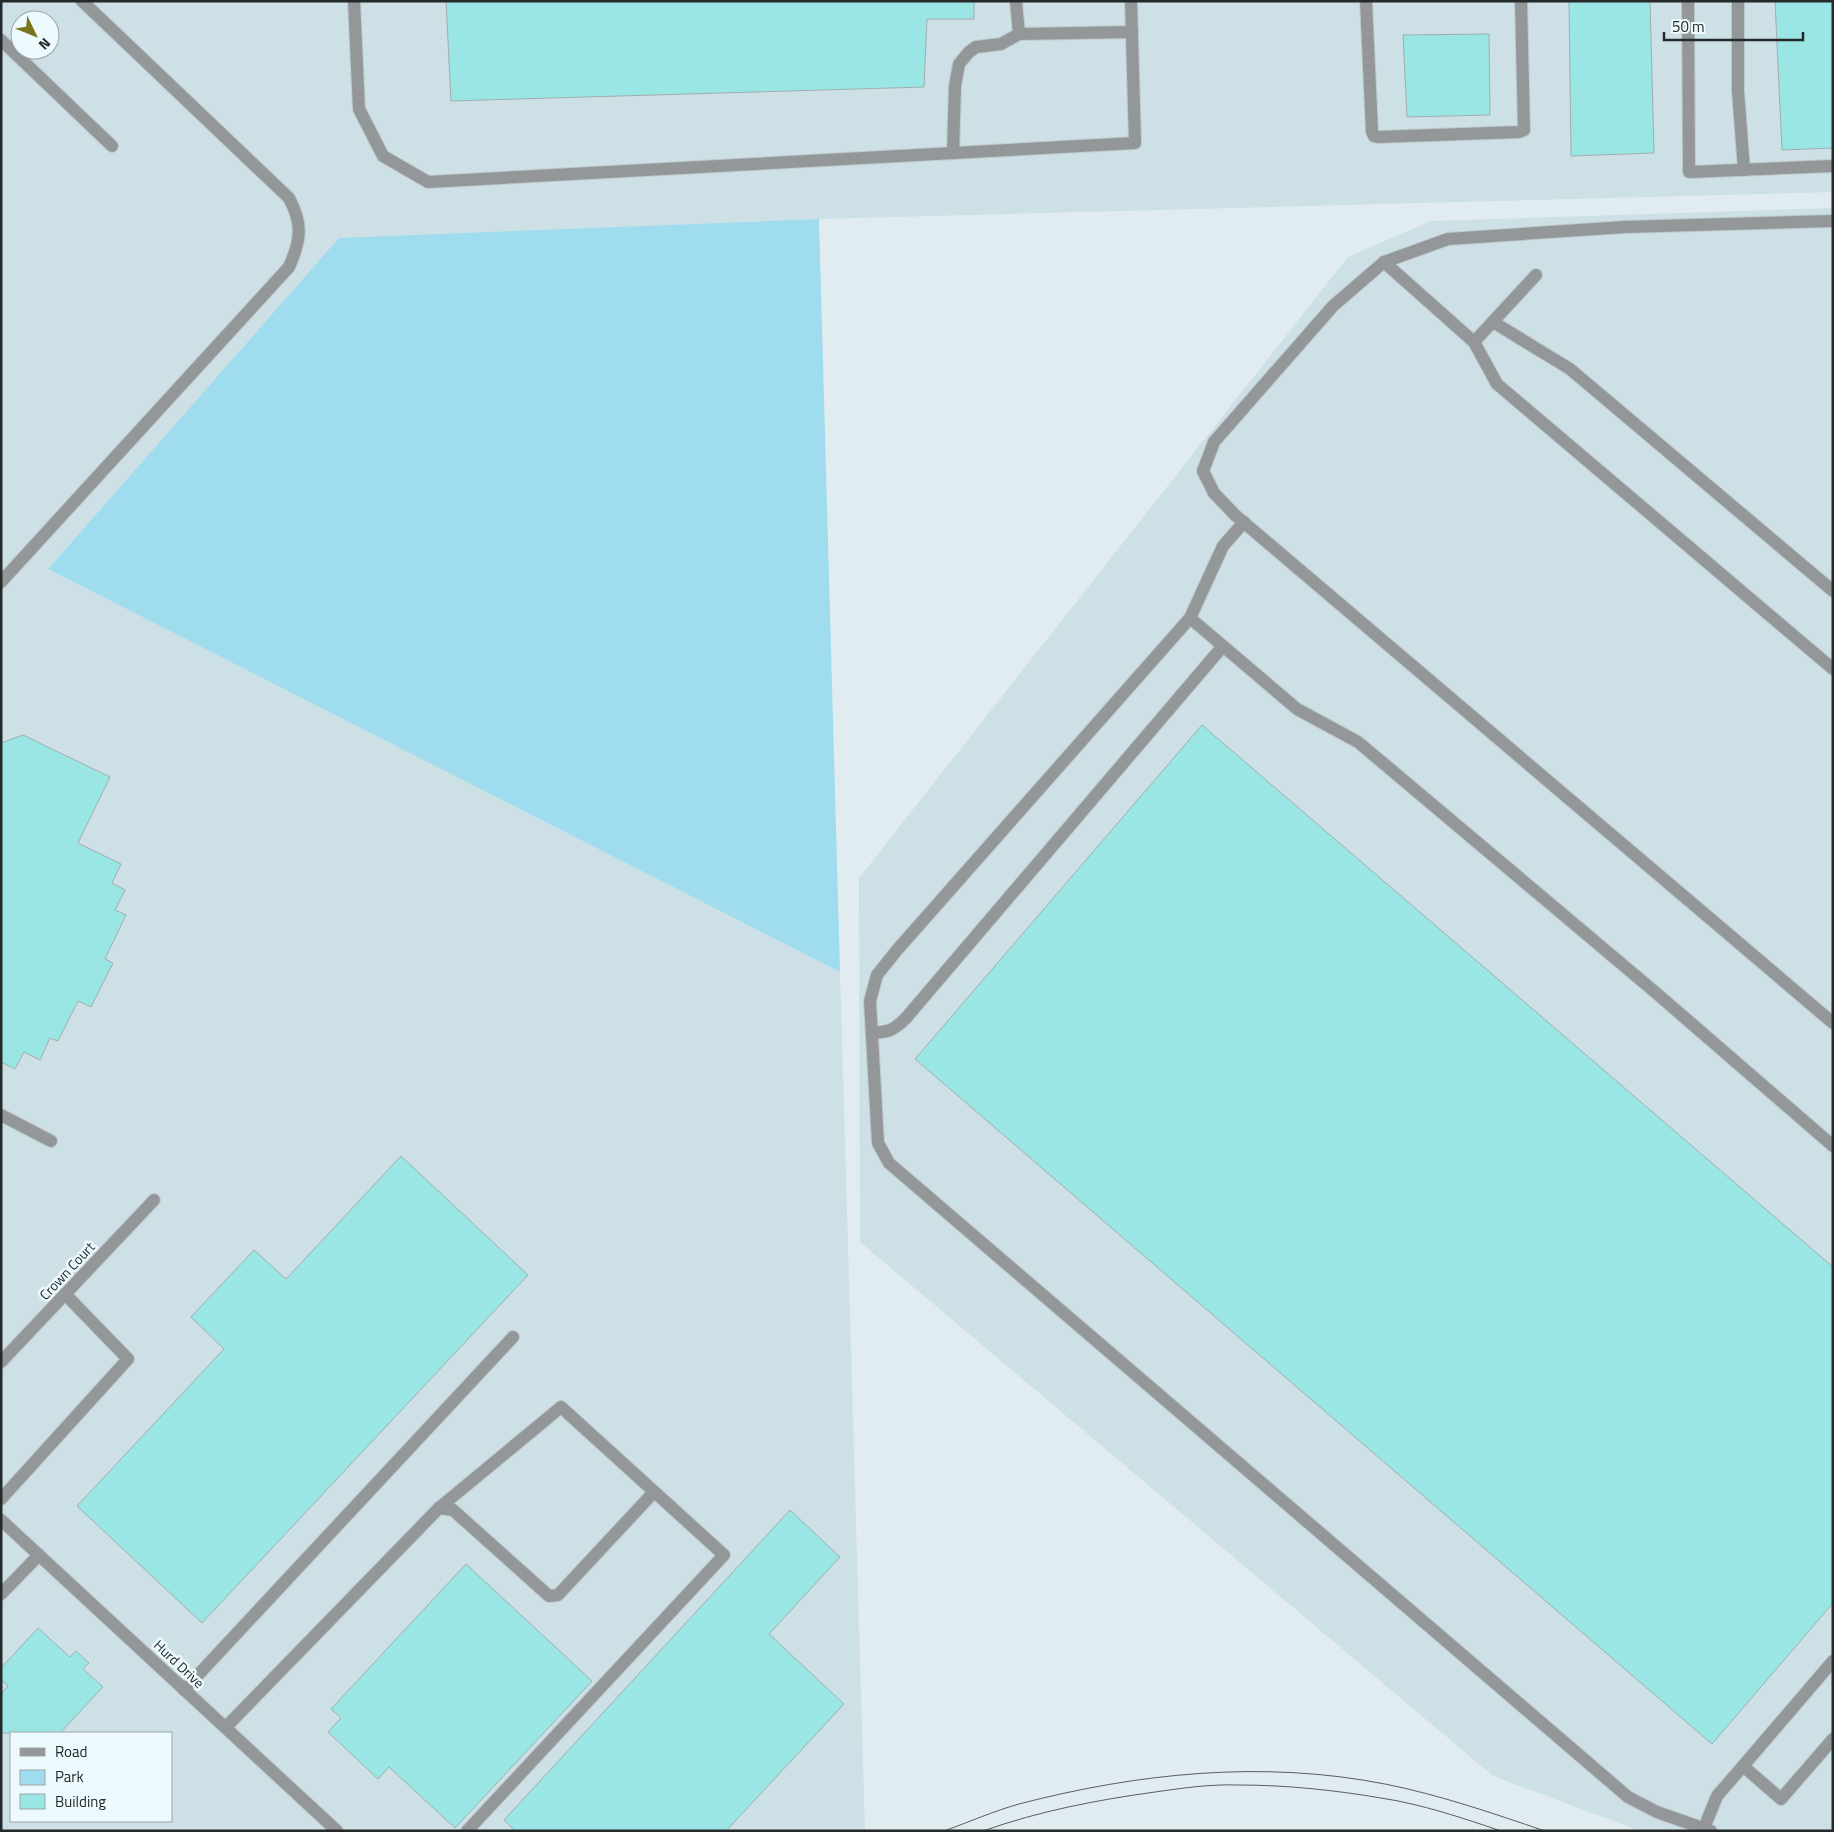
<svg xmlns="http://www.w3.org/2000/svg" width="1834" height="1832" font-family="'Titillium Web',sans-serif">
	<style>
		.built { fill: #cce0e6; fill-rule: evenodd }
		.green { fill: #9fdced }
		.building { fill: #99e6e5; stroke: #a1aead }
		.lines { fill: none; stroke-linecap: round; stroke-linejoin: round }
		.minor-casing { stroke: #bec9cc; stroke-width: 14 }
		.minor { stroke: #93979a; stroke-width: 12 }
		.tram { stroke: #575e60; stroke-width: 1 }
		.labels { text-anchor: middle; stroke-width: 5; stroke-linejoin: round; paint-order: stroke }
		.street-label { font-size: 14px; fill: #24292a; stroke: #edfafd }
	</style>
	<rect width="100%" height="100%" fill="#e0ecf0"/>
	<g class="built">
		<path d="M1,1H1833V192L819,219L339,239L48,569L840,972L865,1831H1ZM20,20H50V50H20ZM11,1733H171V1821H11Z"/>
		<path d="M1833,208V1831H1640L1493,1776L860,1242L859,878L1348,257L1431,221Z"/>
	</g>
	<path class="green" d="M819,219L840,972L48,569L339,238Z"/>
	<g class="building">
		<path d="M446,1H974V19H927L924,87L451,101Z"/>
		<path d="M1569,1H1650L1654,153L1571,156Z"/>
		<path d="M1775,1H1833V148L1782,150Z"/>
		<path d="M1489,34L1490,115L1407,117L1403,35Z"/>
		<path d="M1202,725L1833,1267V1603L1712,1744L915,1059Z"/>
		<path d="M23,735L110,777L78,843L121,864L112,883L125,890L115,910L126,915L105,959L113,963L91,1007L78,1001L58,1041L50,1038L40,1060L24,1052L15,1069L1,1062V743Z"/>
		<path d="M401,1156L528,1275L202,1623L77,1506L224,1349L191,1317L254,1250L286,1279Z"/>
		<path d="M790,1510L840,1557L769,1634L844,1704L726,1831H515L504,1820Z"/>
		<path d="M466,1564L592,1681L455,1828L389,1767L378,1779L328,1732L341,1718L331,1709Z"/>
		<path d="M38,1628L70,1657L76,1651L89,1663L83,1669L103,1687L60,1733H1V1694L8,1686L1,1680V1668Z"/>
	</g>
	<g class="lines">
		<g class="minor-casing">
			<g id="minor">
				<path d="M354,1L359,109L383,156L428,182L1135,143L1131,1"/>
				<path d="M1016,1L1019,34L1132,32"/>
				<path d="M1366,1L1372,132L1374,136L1378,137L1519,132L1524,130L1521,1"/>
				<path d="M1688,1L1689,172L1833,166"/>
				<path d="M1738,1V91L1744,170"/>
				<path d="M1,40L112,146"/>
				<path d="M953,153L955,86L959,64L969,52L976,47L1001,44L1019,34"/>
				<path d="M1833,221L1625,227L1448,239L1384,262L1333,306L1214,442L1203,471L1214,493L1235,515L1833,1023"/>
				<path d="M1384,262L1474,342L1536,275"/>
				<path d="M1493,322L1570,369L1833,591"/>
				<path d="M1474,342L1497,384L1833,669"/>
				<path d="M1244,522L1223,546L1190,618L1297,709L1358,742L1655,992L1833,1146"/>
				<path d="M1,582L289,267C301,240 303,224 289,198L82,1"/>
				<path d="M1190,618L897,950L877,975L870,1001L878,1143L889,1163L1628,1797L1657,1812L1711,1831"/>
				<path d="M872,1033C889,1032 894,1030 906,1018L1223,646"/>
				<path d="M1,1115L51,1141"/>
				<path d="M1,1362L154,1200"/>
				<path d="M1,1499L128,1359L65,1294"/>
				<path d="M439,1508L561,1407L724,1555L467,1831"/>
				<path d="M1,1520L337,1831"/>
				<path d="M1,1594L39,1555"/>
				<path d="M1833,1661L1743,1766L1781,1799L1833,1739"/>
				<path d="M184,1690L513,1337"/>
				<path d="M226,1727L439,1508L453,1510L549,1596L558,1595L654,1492"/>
				<path d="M1704,1828L1717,1796L1743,1766"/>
			</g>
		</g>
		<use href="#minor" class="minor"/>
		<g class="tram">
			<path d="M944,1831C969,1822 994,1811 1019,1804C1138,1773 1263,1760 1385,1784C1440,1795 1492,1813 1545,1831"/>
			<path d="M983,1831C1039,1811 1097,1800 1155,1792C1183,1788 1211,1784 1238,1785C1286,1785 1334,1790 1381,1798C1421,1804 1463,1818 1501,1831"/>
		</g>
	</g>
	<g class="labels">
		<g class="street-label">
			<text transform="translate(67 1271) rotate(-47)" y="5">Crown Court</text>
			<text transform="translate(179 1664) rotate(43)" y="5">Hurd Drive</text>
		</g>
	</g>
	<rect width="1834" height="1832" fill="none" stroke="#24292a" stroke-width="5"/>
	<rect x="10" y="1732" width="162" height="90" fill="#edfafd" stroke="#9da6a9"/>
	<rect x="20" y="1748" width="25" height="8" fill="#93979a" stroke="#9da6a9"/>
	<text x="55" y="1757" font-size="15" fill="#24292a">Road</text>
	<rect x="20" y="1770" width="25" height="15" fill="#9fdced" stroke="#9da6a9"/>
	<text x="55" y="1782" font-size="15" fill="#24292a">Park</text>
	<rect x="20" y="1794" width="25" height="15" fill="#99e6e5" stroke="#9da6a9"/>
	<text x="55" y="1807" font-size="15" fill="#24292a">Building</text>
	<g transform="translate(35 35) rotate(133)"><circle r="24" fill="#edfafd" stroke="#9da6a9"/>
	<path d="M0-4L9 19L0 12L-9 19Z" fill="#797417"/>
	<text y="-8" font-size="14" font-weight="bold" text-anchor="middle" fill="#24292a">N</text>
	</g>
	<path d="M1664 32v8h139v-8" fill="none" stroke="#24292a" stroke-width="2.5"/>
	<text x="1672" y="32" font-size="15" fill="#24292a" stroke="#edfafd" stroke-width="4" paint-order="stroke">50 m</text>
</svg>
